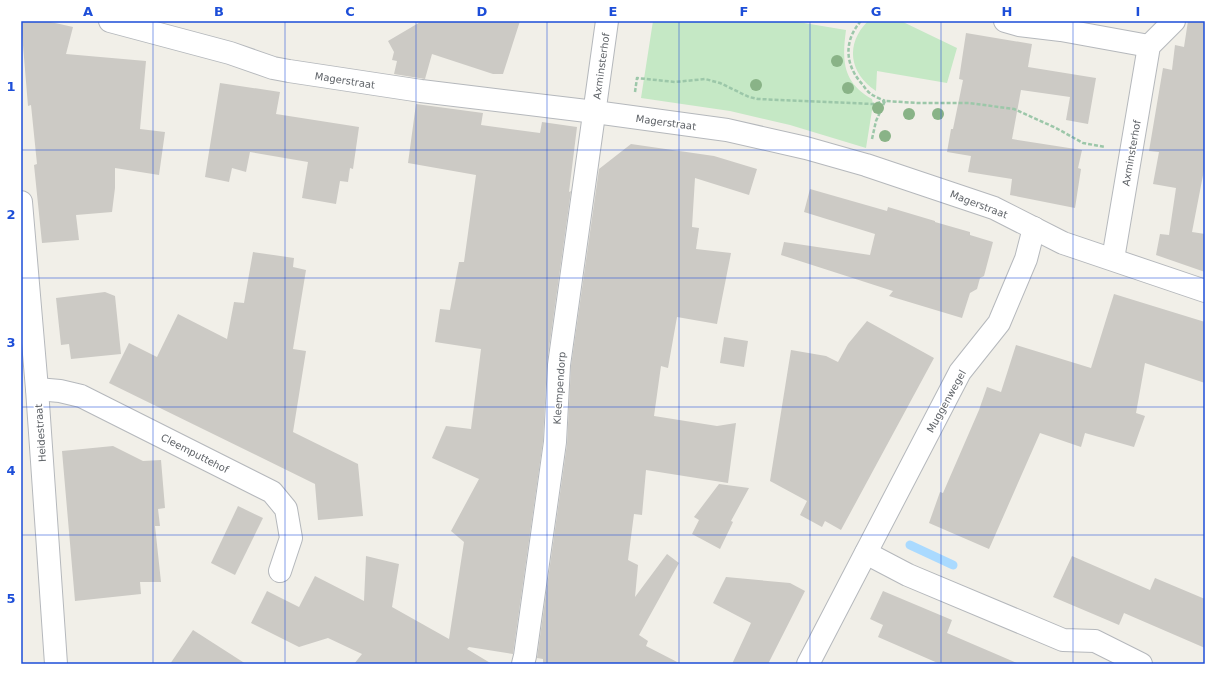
<svg xmlns="http://www.w3.org/2000/svg" width="1226" height="685" font-family="'DejaVu Sans',sans-serif">
	<style>
		.green { fill: #c5e8c5 }
		.lines { fill: none; stroke-linecap: round; stroke-linejoin: round }
		.stream { stroke: #aadaff; stroke-width: 9 }
		.building { fill: #cccac5 }
		.street-casing { stroke: #b5b8bc; stroke-width: 24 }
		.path { stroke: #9cc7a9; stroke-width: 2.5; stroke-dasharray: 4 2; stroke-linecap: butt }
		.street { stroke: #fff; stroke-width: 22 }
		.tree { fill: #89b387 }
		.grid { fill: none; stroke: #1d4ed8; stroke-width: 1; stroke-opacity: 0.55 }
		.labels { text-anchor: middle; stroke-width: 3; stroke-linejoin: round; paint-order: stroke }
		.street-label { font-size: 10px; fill: #5f6368; stroke: #fff }
		.neatline { fill: none; stroke: #1d4ed8; stroke-width: 1.5 }
		.grid-label { font-size: 13px; text-anchor: middle; font-weight: bold; fill: #1d4ed8 }
	</style>
	<rect width="100%" height="100%" fill="#f1efe8"/>
	<g class="green">
		<path d="M653,21H792L846,30C842,60 842,82 872,99L873,104L866,148L790,125L730,111L641,98Z"/>
		<path d="M868,21H901L957,48L947,83L877,71L876,91C849,73 845,44 868,21Z"/>
	</g>
	<g class="lines">
		<path class="stream" d="M910,545L953,565"/>
	</g>
	<g class="building">
		<path d="M21,21H46L73,27L66,54L146,61L140,129L165,132L159,175L115,168V188L112,212L76,215L79,240L42,243L34,165L37,164L31,105L28,106Z"/>
		<path d="M422,21H520L503,74H493L432,54L425,79L394,74L397,61L392,60L394,52L388,41Z"/>
		<path d="M1188,21H1205V165L1192,232L1205,234V272L1156,255L1160,234L1169,235L1176,188L1153,184L1159,152L1149,151L1163,68L1172,70L1175,45L1184,47Z"/>
		<path d="M966,33L1032,44L1028,67L1096,78L1088,124L1066,120L1070,97L1021,90L1012,139L1082,150L1078,168L1081,169L1075,208L1010,195L1012,179L968,172L971,156L947,152L951,129H953L963,80L959,79Z"/>
		<path d="M220,83L280,92L276,114L359,127L353,169L350,168L348,182L340,181L336,204L302,198L308,162L250,152L246,172L232,168L229,182L205,177Z"/>
		<path d="M416,104L483,113L481,125L540,133L542,122L577,127L569,192L571,191L547,363L543,441L513,654L469,647L467,649L492,664H354L362,654L328,638L299,647L251,623L267,591L299,607L315,576L364,601L366,556L399,564L392,607L449,639L464,542L451,531L479,479L432,458L446,426L471,429L481,349L435,342L440,309L450,310L459,262H464L476,175L408,163Z"/>
		<path d="M631,144L714,156L757,169L749,195L695,178L692,227L699,228L696,249L731,253L717,324L677,317L668,368L661,366L654,416L717,426L736,423L728,483L646,470L642,515L634,514L628,560L638,565L635,597L667,554L679,563L639,635L648,641L646,646L681,664H543V659L537,658L567,444L571,366L599,169Z"/>
		<path d="M810,189L887,211L888,207L935,221V222L970,232V235L993,242L984,276L980,278L977,289L970,293L962,318L889,296L893,291L781,255L784,242L870,255L875,234L804,212Z"/>
		<path d="M253,252L294,258L293,267L306,270L293,349L306,351L293,432L358,464L363,516L318,520L315,484L109,383L129,343L157,357L178,314L227,339L234,302L244,303Z"/>
		<path d="M105,292L115,296L121,354L71,359L69,344L61,345L56,298Z"/>
		<path d="M1114,294L1205,322V383L1145,363L1136,413L1145,416L1134,447L1085,433L1081,447L1040,433L989,549L929,523L940,492L943,493L979,410L987,387L1001,392L1016,345L1091,368Z"/>
		<path d="M867,321L934,358L841,530L825,521L822,527L800,515L807,501L770,481L791,350L826,356L838,362L848,344Z"/>
		<path d="M724,337L748,341L744,367L720,363Z"/>
		<path d="M113,446L143,461L161,460L165,508L158,509L160,526H155L161,582H140L141,594L75,601L62,451Z"/>
		<path d="M719,484L749,488L731,521L733,522L720,549L692,534L699,520L694,517Z"/>
		<path d="M238,506L263,518L235,575L211,563Z"/>
		<path d="M1072,556L1150,590L1155,578L1205,599V648L1124,613L1119,625L1053,597Z"/>
		<path d="M726,577L790,583L805,591L768,664H732L751,623L713,603Z"/>
		<path d="M883,591L952,620L947,633L1019,664H940L878,637L883,625L870,619Z"/>
		<path d="M193,630L246,664H170Z"/>
	</g>
	<g class="lines">
		<g class="street-casing">
			<g id="street">
				<path d="M110,21L230,53L273,68L289,71L421,91L595,112L727,130L806,148L866,165L994,208L1063,243L1205,291"/>
				<path d="M1005,21L1019,25L1061,30L1149,46"/>
				<path d="M21,202L37,389L56,664"/>
				<path d="M1113,259L1149,46L1174,21"/>
				<path d="M37,389L60,391L81,396L272,492L286,509L291,538L280,571"/>
				<path d="M866,553L908,575L1063,640L1095,641L1141,664"/>
				<path d="M523,664L525,656L555,442L559,365L607,21"/>
				<path d="M808,664L960,372L999,323L1026,259L1034,228"/>
			</g>
		</g>
		<g class="path">
			<path d="M861,21C843,41 845,66 863,85C865,88 868,92 871,94C875,97 881,99 885,101"/>
			<path d="M635,92L637,78L675,82L705,79L720,83L749,97L758,99L873,104L885,101"/>
			<path d="M872,139L876,121L885,101L917,103H969L1014,109L1056,128L1083,143L1105,147"/>
		</g>
		<use href="#street" class="street"/>
	</g>
	<g class="tree">
		<circle cx="837" cy="61" r="6"/>
		<circle cx="756" cy="85" r="6"/>
		<circle cx="848" cy="88" r="6"/>
		<circle cx="878" cy="108" r="6"/>
		<circle cx="909" cy="114" r="6"/>
		<circle cx="938" cy="114" r="6"/>
		<circle cx="885" cy="136" r="6"/>
	</g>
	<path class="grid" d="M153,21V664M285,21V664M416,21V664M547,21V664M679,21V664M810,21V664M941,21V664M1073,21V664M21,150H1205M21,278H1205M21,407H1205M21,535H1205"/>
	<g class="labels">
		<g class="street-label">
			<text transform="translate(601 66) rotate(-82)" y="4">Axminsterhof</text>
			<text transform="translate(345 80) rotate(9)" y="4">Magerstraat</text>
			<text transform="translate(666 122) rotate(8)" y="4">Magerstraat</text>
			<text transform="translate(1131 153) rotate(-80)" y="4">Axminsterhof</text>
			<text transform="translate(979 204) rotate(21)" y="4">Magerstraat</text>
			<text transform="translate(559 388) rotate(-86)" y="4">Kleempendorp</text>
			<text transform="translate(946 401) rotate(-61)" y="4">Muggenwegel</text>
			<text transform="translate(40 433) rotate(-94)" y="4">Heidestraat</text>
			<text transform="translate(195 453) rotate(27)" y="4">Cleemputtehof</text>
		</g>
	</g>
	<rect width="1226" height="685" fill="none" stroke="#ffffff" stroke-width="44"/>
	<rect x="22" y="22" width="1182" height="641" class="neatline"/>
	<g class="grid-label">
		<text x="88" y="16">A</text>
		<text x="219" y="16">B</text>
		<text x="350" y="16">C</text>
		<text x="482" y="16">D</text>
		<text x="613" y="16">E</text>
		<text x="744" y="16">F</text>
		<text x="876" y="16">G</text>
		<text x="1007" y="16">H</text>
		<text x="1138" y="16">I</text>
		<text x="11" y="91">1</text>
		<text x="11" y="219">2</text>
		<text x="11" y="347">3</text>
		<text x="11" y="475">4</text>
		<text x="11" y="603">5</text>
	</g>
</svg>
